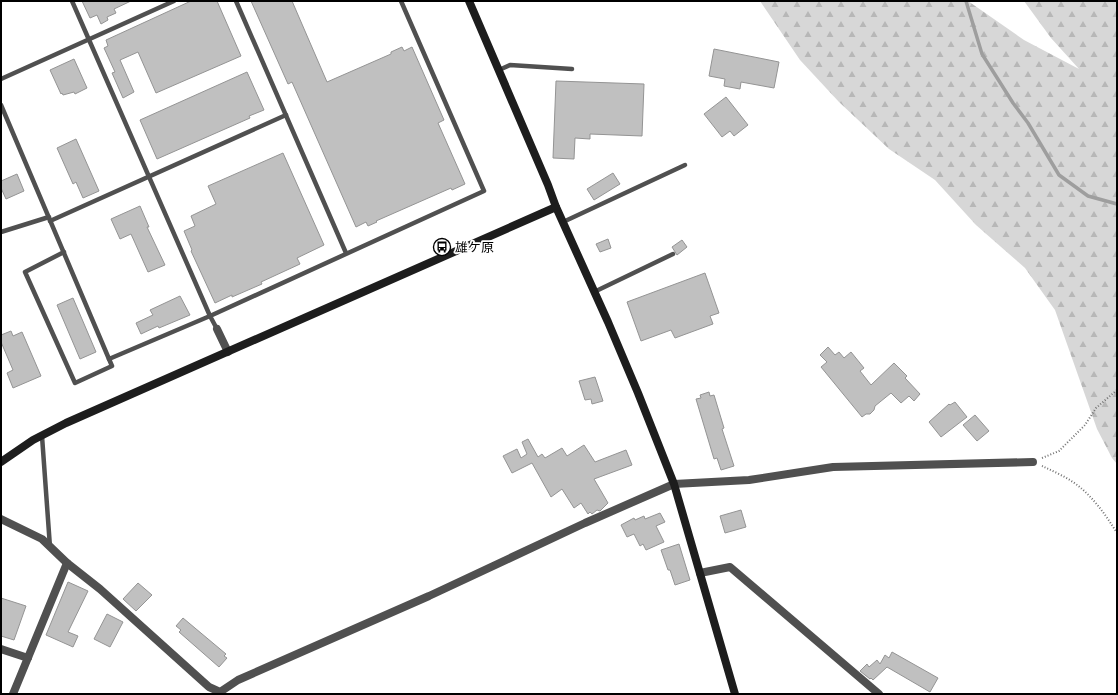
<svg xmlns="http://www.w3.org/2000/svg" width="1118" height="695" font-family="'Golos Text','Noto Sans JP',sans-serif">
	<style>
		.forest { fill: url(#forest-firs) }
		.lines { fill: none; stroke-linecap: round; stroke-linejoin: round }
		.stream { stroke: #9e9e9e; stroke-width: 3.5 }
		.building { fill: #c0c0c0; stroke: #949494 }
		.path { stroke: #727272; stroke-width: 2; stroke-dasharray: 1 2; stroke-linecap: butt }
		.lane { stroke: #505050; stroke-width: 4.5 }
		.street { stroke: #505050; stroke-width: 8 }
		.secondary { stroke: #1d1d1d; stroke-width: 8 }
		.labels { text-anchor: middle; stroke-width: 3.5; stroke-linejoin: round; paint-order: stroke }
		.poi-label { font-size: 13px; fill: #000; stroke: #fff; text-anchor: start }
	</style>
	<defs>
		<pattern id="forest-firs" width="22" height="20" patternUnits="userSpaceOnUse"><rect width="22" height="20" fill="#d7d7d7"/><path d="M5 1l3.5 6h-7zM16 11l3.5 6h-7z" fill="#b7b7b7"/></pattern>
	</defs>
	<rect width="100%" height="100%" fill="#fff"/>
	<path class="forest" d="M760,1H968L1024,40L1079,69L1051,38L1024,1H1117V464L1112,458L1097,429L1055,310L1025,268L976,225L935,180L889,149L839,102L800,60Z"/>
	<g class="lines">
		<path class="stream" d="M966,1L982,54L1013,103L1028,123L1059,175L1088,196L1117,204"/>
	</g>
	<g class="building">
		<path d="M82,1H131L114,9L116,13L107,17L108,20L101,24L97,15L90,18Z"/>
		<path d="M191,1H217L241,56L156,93L138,52L120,60L134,92L123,98L112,73L115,72L104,48L108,46L106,40Z"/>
		<path d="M251,1H292L327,82L391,54V52L402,47L404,51L412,47L444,120L438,123L465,184L452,190L451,188L376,221L377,222L368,226L366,222L356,227L292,82L288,84Z"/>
		<path d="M714,49L779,62L774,88L741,82L740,89L724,86L725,79L709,76Z"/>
		<path d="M74,59L87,88L75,94L74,92L63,95L62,93L61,94L50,70Z"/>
		<path d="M247,72L264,110L249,116L250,118L157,159L140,120Z"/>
		<path d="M556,81L644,84L642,136L590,134V139L575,138L574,159L553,158Z"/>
		<path d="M726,97L748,125L734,136L730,131L722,137L704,114Z"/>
		<path d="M76,139L99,191L83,198L76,182L73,184L57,148Z"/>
		<path d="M283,153L324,245L297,258L300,264L261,282L262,284L232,297V295L215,303L191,251L192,250L184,231L195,226L191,216L216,204L208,186Z"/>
		<path d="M613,173L620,184L594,200L587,189Z"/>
		<path d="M17,174L24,191L6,199L1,188V181Z"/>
		<path d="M140,206L149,227H147L165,265L148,272L131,234L120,239L111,219Z"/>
		<path d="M608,239L611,248L600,252L596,244Z"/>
		<path d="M682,240L687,247L677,255L672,247Z"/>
		<path d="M705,273L719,313L710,316L713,324L675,338L671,330L641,341L627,302Z"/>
		<path d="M180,296L190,315L159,328L158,326L141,334L136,323L153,315L150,310Z"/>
		<path d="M73,298L96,352L80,359L57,305Z"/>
		<path d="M11,331L13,336L22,332L41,376L13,388L7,373L13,370L1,342V335Z"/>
		<path d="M828,347L835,355L839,352L844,358L851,352L864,368L860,371L871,385L894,363L907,376L905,378L920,394L914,401L909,396L901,403L891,393L875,406L874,410L870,414H866L862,417L821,367L827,362L820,355Z"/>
		<path d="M595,377L603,401L592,404L591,399L585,400L579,381Z"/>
		<path d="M709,392L710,396L714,395L724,428L722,429L734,466L721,470L717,458L714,459L696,399L701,398L700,395Z"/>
		<path d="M955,402L967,417L941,437L929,422L949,404L950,405Z"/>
		<path d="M975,415L989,431L977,441L963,425Z"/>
		<path d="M528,439L538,457L542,454L545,458L562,448L567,456L584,445L595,462L626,450L632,465L594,479L608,503L600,511L597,510L592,514L590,512L588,514L581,503L574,508L562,489L551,497L532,463L512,473L503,456L517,449L521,458L527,454L522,442Z"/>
		<path d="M741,510L746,527L725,533L720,516Z"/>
		<path d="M660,513L665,522L656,526L664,542L646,550L643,544L640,546L634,534L627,537L621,525L634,518L635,520L644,516L645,519Z"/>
		<path d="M679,544L690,580L675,585L670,570H668L661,550Z"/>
		<path d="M68,582L88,591L68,632L78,636L73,647L46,635Z"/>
		<path d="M138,583L152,595L136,611L123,599Z"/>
		<path d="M1,598L26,606L14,640L1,636Z"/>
		<path d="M107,614L123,622L110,647L94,639Z"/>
		<path d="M183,618L226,654L224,656L227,658L219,667L179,632L181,630L176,626Z"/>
		<path d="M892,652L938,678L930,692L887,667L873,680L871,678L870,679L860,671L867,664L869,667L877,660L880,664L885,655L889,658Z"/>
	</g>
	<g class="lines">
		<g class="path">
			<path d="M1042,458L1059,451L1085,425L1096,408L1117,390"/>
			<path d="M1042,466C1055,472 1071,479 1082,489C1096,501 1107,517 1117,533"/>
		</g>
		<g class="lane">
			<path d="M236,1L346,253"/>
			<path d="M499,70L510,65L572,69"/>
			<path d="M1,79L174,1"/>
			<path d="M1,105L109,359L210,316L72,1"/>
			<path d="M50,221L286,115"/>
			<path d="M563,222L685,165"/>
			<path d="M1,232L49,217"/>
			<path d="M64,252L25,272L75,383L112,366L109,359"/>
			<path d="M594,292L673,254"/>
			<path d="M217,329L210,316L484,191L401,1"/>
			<path d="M42,436L50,547"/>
		</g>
		<g class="street">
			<path d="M217,329L228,352"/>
			<path d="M1,519L42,539L67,563L100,589L209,687L220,692L238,680L429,596L585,523L674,484L749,480L833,467L1033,462"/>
			<path d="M700,573L730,567L879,694"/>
			<path d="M1,649L28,658"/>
			<path d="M13,694L67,563"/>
		</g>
		<g class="secondary">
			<path d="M469,1L548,185L556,207L608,322L638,393L674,484L735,694"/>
			<path d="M1,462L33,440L66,423L556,207"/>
		</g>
	</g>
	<defs>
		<g id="bus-ring" transform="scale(0.9)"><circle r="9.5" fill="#fff" stroke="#000" stroke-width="1.5"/><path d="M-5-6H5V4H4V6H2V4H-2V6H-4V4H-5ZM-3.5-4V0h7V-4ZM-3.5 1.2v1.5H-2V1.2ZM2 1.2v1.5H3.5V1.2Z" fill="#000"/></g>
	</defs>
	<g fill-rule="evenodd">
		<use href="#bus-ring" x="442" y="247"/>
	</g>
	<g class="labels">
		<g class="poi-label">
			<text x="455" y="252">雄ケ原</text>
		</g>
	</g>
	<rect width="1118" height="695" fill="none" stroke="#000000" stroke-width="4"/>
</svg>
